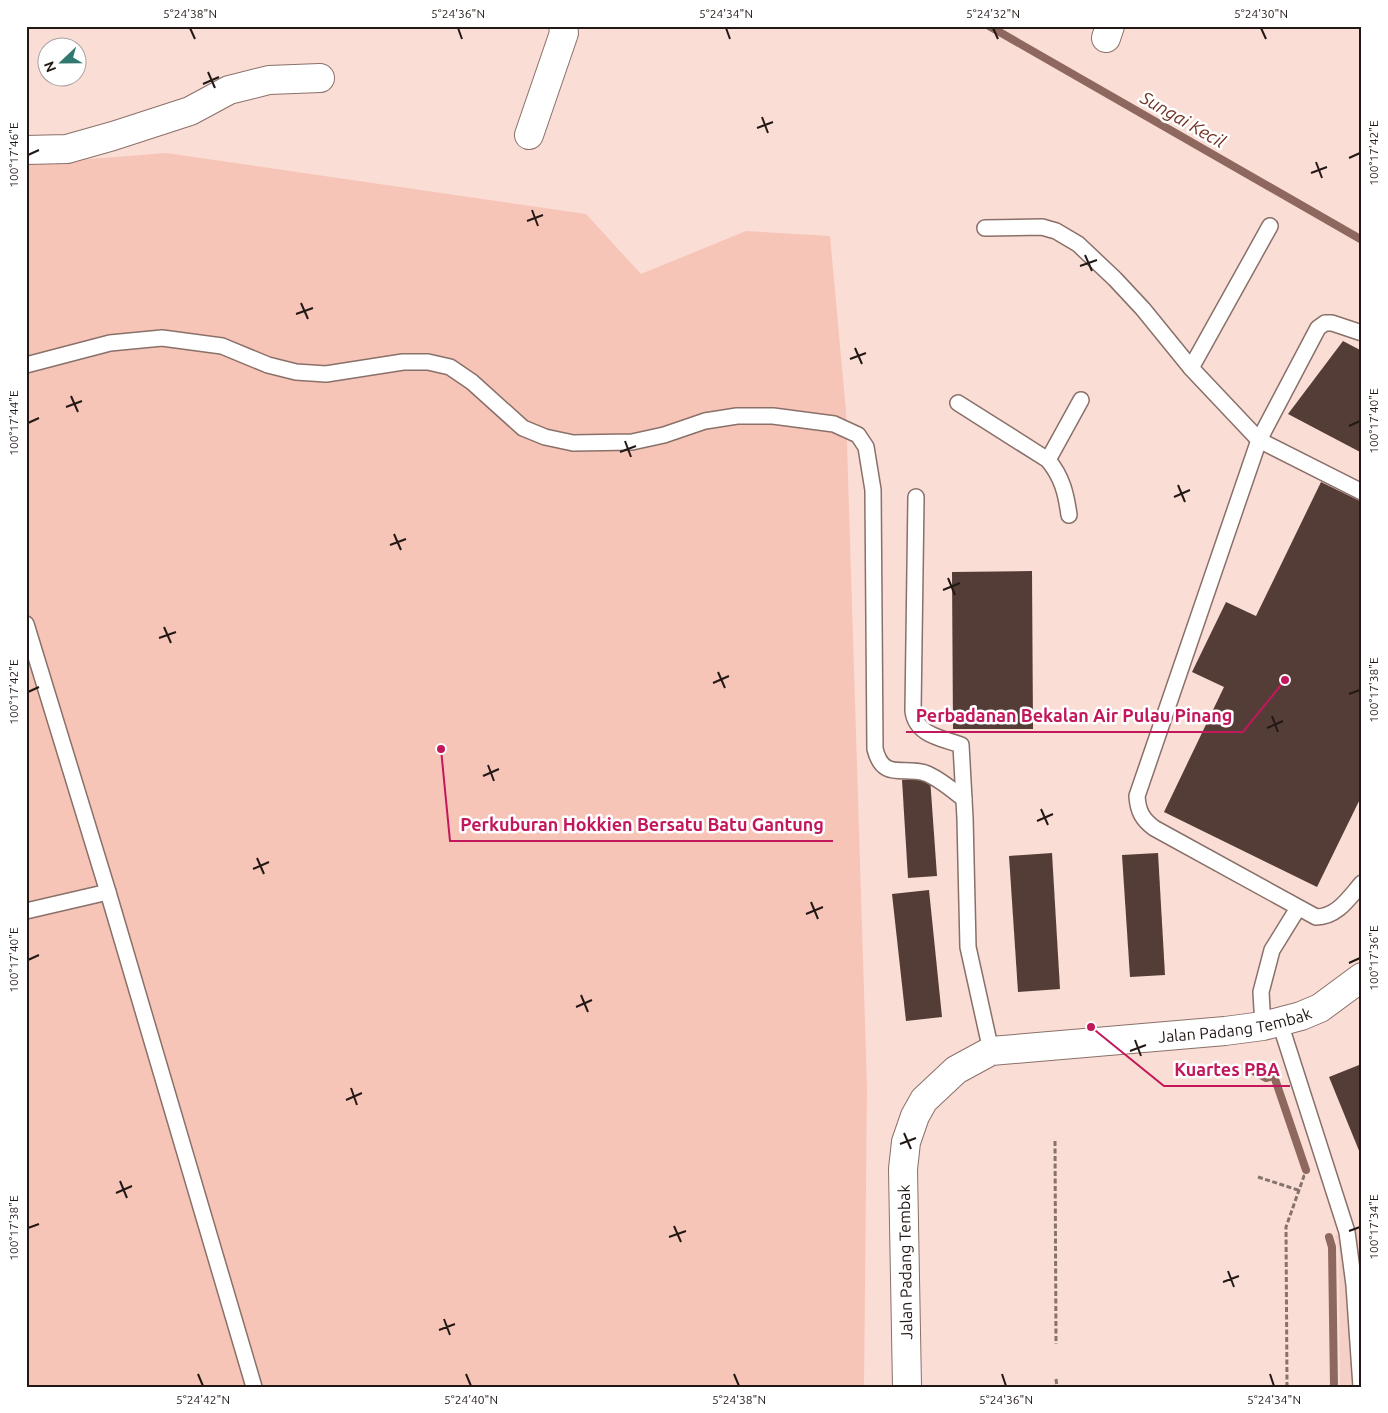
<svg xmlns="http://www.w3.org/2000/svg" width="1388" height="1413" font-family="Ubuntu,sans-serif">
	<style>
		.built { fill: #f5d0c6 }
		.green { fill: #f7c5b7 }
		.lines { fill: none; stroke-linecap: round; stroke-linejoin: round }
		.stream { stroke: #8e685e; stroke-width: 8 }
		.building { fill: #543d37 }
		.service-casing { stroke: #897069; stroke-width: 18 }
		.minor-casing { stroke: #897069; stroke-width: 30 }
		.tertiary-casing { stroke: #897069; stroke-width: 30 }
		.path { stroke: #86736e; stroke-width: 3; stroke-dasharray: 5 2.5; stroke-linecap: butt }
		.service { stroke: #fff; stroke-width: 15 }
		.minor { stroke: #fff; stroke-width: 28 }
		.tertiary { stroke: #fff; stroke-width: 28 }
		.ticks { fill: none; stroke: #221815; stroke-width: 2 }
		.labels { text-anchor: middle; stroke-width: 5; stroke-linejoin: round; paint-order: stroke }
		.street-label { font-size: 16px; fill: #221815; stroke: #fff }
		.water-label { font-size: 18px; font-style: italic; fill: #713020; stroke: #fff }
		.leader { fill: none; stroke: #c2185b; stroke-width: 2 }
		.callout-dot { fill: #c2185b; stroke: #fff; stroke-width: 2 }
		.callout-label { font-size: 18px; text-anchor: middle; font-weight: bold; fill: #c2185b; stroke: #fff; stroke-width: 5; stroke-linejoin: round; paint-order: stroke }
		.neatline { fill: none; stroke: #221815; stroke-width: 2 }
		.ticks-label { font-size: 12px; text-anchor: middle; fill: #221815 }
	</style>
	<rect width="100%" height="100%" fill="#faddd5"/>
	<path class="built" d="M1362,1227V1387H1340L1339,1250L1335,1235Z"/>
	<path class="green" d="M166,153L586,214L641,274L746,231L830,236L846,412L867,1087L864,1387H26V164Z"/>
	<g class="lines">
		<g class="stream">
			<path d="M989,26L1362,240"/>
			<path d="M1255,1072L1266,1078L1274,1076L1306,1170"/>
			<path d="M1329,1237L1332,1247L1334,1387"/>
		</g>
	</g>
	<g class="building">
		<path d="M1343,341L1362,351V453L1288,414Z"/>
		<path d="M1321,482L1362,502V795L1317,887L1164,812L1224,687L1192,672L1226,602L1256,616Z"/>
		<path d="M1032,571L1033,729H953L952,572Z"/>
		<path d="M930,778L937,876L908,878L902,780Z"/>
		<path d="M1052,853L1060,989L1018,992L1009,856Z"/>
		<path d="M1158,853L1165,975L1130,977L1122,855Z"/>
		<path d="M929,890L942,1017L906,1021L892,894Z"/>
		<path d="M1359,1065L1362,1073V1158L1329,1077Z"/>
	</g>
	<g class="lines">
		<g class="service-casing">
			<g id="service">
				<path d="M985,228L1042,227L1056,231L1078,244L1115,279L1143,309L1191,368L1259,440L1362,492"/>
				<path d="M1362,333L1332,323H1325L1318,328L1259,440L1137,796C1138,811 1142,819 1154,828L1316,917C1337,917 1349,898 1362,883"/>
				<path d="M26,365L110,343L162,338L222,346L268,365L296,372L326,374L403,362H428L450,367L472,382L523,428L545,437L573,443L632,442L664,435L705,421L737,416H773L834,424L858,435L866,447L873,490L875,749C883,781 903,766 925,773C939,778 952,790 964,799"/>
				<path d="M1191,368L1270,226"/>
				<path d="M958,403L1048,460C1062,477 1066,493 1069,515"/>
				<path d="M1048,460L1081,400"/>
				<path d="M916,497L913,711C916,735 941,738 961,745L965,818L968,947L991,1051"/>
				<path d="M26,624L108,892L254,1387"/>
				<path d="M26,911L108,892"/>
				<path d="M1280,1023L1347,1232L1354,1285L1361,1387"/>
				<path d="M1263,1026L1261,992L1272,950L1298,908"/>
			</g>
		</g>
		<g class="minor-casing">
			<g id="minor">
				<path d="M1106,38L1110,26"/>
				<path d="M529,135L564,33L563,26"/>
				<path d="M26,150L67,149L113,136L190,111L229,90L269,80L320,78"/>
			</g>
		</g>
		<g class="tertiary-casing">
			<g id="tertiary">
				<path id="s1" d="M907,1387L903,1169L906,1142L915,1116L924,1100L956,1070L991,1051L1225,1031L1263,1026L1301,1016L1320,1008L1362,977"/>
			</g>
		</g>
		<g class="path">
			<path d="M1055,1141L1056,1344"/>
			<path d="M1258,1177L1298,1190"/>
			<path d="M1056,1379L1057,1387"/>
			<path d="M1287,1387L1286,1227L1304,1176L1307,1175"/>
		</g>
		<use href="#service" class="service"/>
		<use href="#minor" class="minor"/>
		<use href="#tertiary" class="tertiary"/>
	</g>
	<path class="ticks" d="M190,28L195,39M458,28L462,39M726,28L730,39M993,28L998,39M1261,28L1266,39M208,72L215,88M203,84L219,77M762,117L768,133M757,128L773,122M28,155L39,150M1349,158L1360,153M1316,162L1322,178M1311,173L1327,167M532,210L538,226M527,221L543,215M1085,255L1092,271M1080,266L1097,260M301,303L308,319M296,314L313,308M855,348L862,364M850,359L866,353M71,396L78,412M66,407L82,401M28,423L39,418M1349,426L1360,421M625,441L631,457M620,452L636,446M1178,485L1185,502M1174,497L1190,490M394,534L401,550M390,545L406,539M948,578L955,595M943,590L960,583M164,627L171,643M159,638L176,632M718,672L725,688M713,683L729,676M28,692L39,687M1349,694L1360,690M1272,716L1278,732M1267,728L1283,721M488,765L494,781M483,776L499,769M1041,809L1048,825M1037,821L1053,814M257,858L264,874M253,869L269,862M811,902L818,919M806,914L823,907M28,960L39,955M1349,963L1360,958M581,995L588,1012M576,1007L592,1000M1135,1040L1141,1056M1130,1051L1146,1045M351,1088L357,1105M346,1100L362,1093M904,1133L911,1149M900,1144L916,1138M120,1181L127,1198M116,1193L132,1186M674,1226L681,1242M28,1228L39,1224M1349,1231L1360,1227M669,1237L686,1231M1228,1271L1234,1287M1223,1282L1239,1276M444,1319L450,1335M439,1330L455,1324M198,1374L203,1386M466,1374L471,1386M734,1374L739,1386M1002,1374L1006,1386M1270,1374L1274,1386"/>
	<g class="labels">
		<g class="street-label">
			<text dy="6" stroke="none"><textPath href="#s1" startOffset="620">Jalan Padang Tembak</textPath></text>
			<text transform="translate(905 1262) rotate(-91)" y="6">Jalan Padang Tembak</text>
		</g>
		<g class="water-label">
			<text transform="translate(1183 120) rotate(30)" y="6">Sungai Kecil</text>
		</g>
	</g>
	<path class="leader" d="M1285 680L1243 732H906M441 749L450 841H833M1091 1027L1164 1086H1290"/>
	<g class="callout-dot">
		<circle cx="1285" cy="680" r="5"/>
		<circle cx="441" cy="749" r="5"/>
		<circle cx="1091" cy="1027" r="5"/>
	</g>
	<g class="callout-label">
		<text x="1074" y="722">Perbadanan Bekalan Air Pulau Pinang</text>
		<text x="642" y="831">Perkuburan Hokkien Bersatu Batu Gantung</text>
		<text x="1227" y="1076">Kuartes PBA</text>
	</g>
	<rect width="1388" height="1413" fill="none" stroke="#ffffff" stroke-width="55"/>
	<g transform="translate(62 62) rotate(248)"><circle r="24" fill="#ffffff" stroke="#a7a3a1"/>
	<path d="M0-4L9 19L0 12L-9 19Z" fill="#317870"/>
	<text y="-8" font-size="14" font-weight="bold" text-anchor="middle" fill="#221815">N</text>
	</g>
	<rect x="28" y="28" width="1332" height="1358" class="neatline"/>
	<g class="ticks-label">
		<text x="190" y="18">5°24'38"N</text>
		<text x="458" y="18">5°24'36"N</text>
		<text x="726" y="18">5°24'34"N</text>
		<text x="993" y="18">5°24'32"N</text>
		<text x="1261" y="18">5°24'30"N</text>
		<text transform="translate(1374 153) rotate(-90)" y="4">100°17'42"E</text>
		<text transform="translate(14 155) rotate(-90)" y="4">100°17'46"E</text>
		<text transform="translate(1374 421) rotate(-90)" y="4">100°17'40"E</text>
		<text transform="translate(14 423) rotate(-90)" y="4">100°17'44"E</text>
		<text transform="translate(1374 690) rotate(-90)" y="4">100°17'38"E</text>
		<text transform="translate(14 692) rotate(-90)" y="4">100°17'42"E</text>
		<text transform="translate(1374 958) rotate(-90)" y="4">100°17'36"E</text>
		<text transform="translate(14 960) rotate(-90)" y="4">100°17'40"E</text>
		<text transform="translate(1374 1227) rotate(-90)" y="4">100°17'34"E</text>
		<text transform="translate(14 1228) rotate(-90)" y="4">100°17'38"E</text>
		<text x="203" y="1404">5°24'42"N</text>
		<text x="471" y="1404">5°24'40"N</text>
		<text x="739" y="1404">5°24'38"N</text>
		<text x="1006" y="1404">5°24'36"N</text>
		<text x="1274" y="1404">5°24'34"N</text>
	</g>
</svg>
